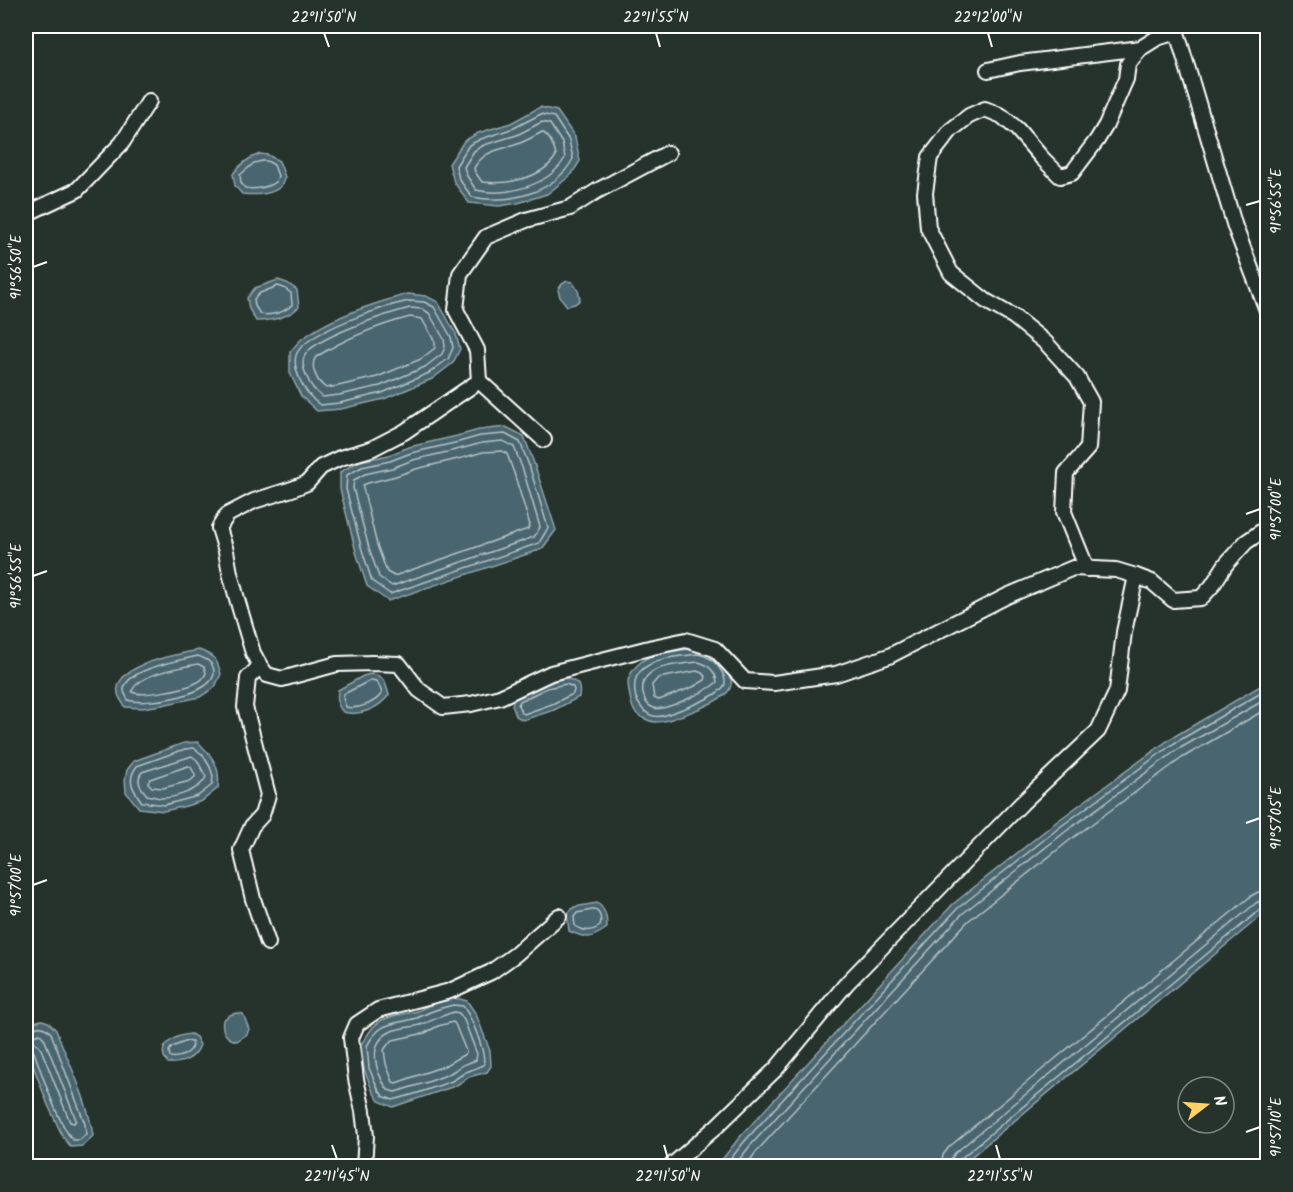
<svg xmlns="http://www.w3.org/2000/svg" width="1293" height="1192" font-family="Kalam,sans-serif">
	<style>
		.water { fill: #48666f; stroke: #91a3a9; stroke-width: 1.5 }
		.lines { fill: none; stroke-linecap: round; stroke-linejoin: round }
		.shore { stroke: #b6c2c5; stroke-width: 1.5 }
		.minor-casing { stroke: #fff; stroke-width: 18 }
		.minor { stroke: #26332d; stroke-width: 14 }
		.ticks { fill: none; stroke: #fff; stroke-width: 2 }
		.neatline { fill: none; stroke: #fff; stroke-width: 2 }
		.ticks-label { font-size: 15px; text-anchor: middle; fill: #fff }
	</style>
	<rect width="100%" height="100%" fill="#26332d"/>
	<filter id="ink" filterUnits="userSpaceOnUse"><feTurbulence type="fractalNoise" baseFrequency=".0167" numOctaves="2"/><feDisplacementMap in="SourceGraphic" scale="12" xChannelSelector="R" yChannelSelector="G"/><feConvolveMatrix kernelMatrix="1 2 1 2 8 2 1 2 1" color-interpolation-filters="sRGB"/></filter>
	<g filter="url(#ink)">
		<g class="water">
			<path d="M540,107L557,111L575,137L580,161L571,175L547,194L518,203L499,206L469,203L454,182L449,164L464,141L478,133L511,123Z"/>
			<path d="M260,154L268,155L279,161L285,177C283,180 283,184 281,186C272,196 253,195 242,194L235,186L233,174C240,164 248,158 260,154Z"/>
			<path d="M278,280L287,283L297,290L299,307C287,318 272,321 256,321L249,309L247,298L255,288Z"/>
			<path d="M567,281L572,282L578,290L580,299C578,304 572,305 567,306L560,297L558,290L562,284Z"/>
			<path d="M408,294L426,296L438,302L456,334L460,349L453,363L432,379L384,399L341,409L317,411L301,396L290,373V352C294,347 298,342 303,338C334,316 372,304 408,294Z"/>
			<path d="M506,427L524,436L535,466L556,530L542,549L388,601L367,586L356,552L340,489V472L360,461L389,455L409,447L457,436L479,430Z"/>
			<path d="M698,648C710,650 712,654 721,662C728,669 735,680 729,690C722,702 667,723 655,722C648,721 639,717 635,712C631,707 628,687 628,681C630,671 640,661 649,657C663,651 683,650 698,648Z"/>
			<path d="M199,650C215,656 217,659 221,674L215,687L200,697L162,705L142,708L125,707C123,703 119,698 118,694C112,664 180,654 199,650Z"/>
			<path d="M370,674C383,674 386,683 389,695C379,708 360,717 343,712C337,706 337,699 338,690L363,676Z"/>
			<path d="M566,678C578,682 581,684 579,697L554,710L523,720L516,716L512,705L515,697L545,683Z"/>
			<path d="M1267,682V911L960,1166H717L739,1138L953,904L1056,822L1170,739Z"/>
			<path d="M198,742C212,756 221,766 218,788L202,801L186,806L164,811L139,808L126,792L125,779L127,770L134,761L184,743Z"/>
			<path d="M597,903C606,909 607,918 607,928C590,940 587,939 569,931L567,914L574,907Z"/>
			<path d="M452,998L460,999L467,1001L476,1014L490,1051L491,1066L487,1072L469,1077L455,1086L393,1107L379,1101L373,1092L364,1069L361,1044L373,1027L382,1020L393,1016L418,1011L429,1005Z"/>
			<path d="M236,1013L243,1014L249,1029L247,1034L237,1041C226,1039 221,1031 223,1020L230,1015Z"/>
			<path d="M42,1020L48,1022L56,1030C69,1064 88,1099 93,1136L82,1146L71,1147L63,1137L48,1105L26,1047V1028L28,1023Z"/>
			<path d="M191,1034L196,1037L200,1045C195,1059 182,1064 168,1063C154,1046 175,1035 191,1034Z"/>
		</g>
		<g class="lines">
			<g class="shore">
				<path d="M541,114L554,117L569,140L573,159C554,194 508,204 472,197L459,179L456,166L469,145L481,139L514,128Z"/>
				<path d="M542,122L550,124L562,143L565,158C549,186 506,197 476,190L467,176L464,167L474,151L484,145L517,135Z"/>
				<path d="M542,132C550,136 554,147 556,156C542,179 506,185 482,182L475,172L474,168C486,148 501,151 520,143C528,140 535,136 542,132Z"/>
				<path d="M262,161H267L274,165L278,176L276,182C266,188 257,190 245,188L241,183L240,175L254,163Z"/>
				<path d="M278,286L284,288L291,293L292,305C284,313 270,316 260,314L255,306L254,299L260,293Z"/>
				<path d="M409,301L424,302L434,307L451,337L453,348L448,359L429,373L382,393L340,403L320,405C310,398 305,391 300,380C297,373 293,361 297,353C308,331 385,306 409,301Z"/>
				<path d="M410,308L422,309L429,313L444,339L445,347L442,354L425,367L380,386L339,395L323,397C314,391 310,385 306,375C304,370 302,362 304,357C311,338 390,313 410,308Z"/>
				<path d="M410,317L422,319L435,342V348L421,359L377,377L338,386L326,388C317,382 309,366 316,357C346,338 376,326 410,317Z"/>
				<path d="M505,434L520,442L530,468L548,528L539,543L390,594L372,581L362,550L346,489L347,475L362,467L390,461L411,453L459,442L480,436Z"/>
				<path d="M503,441L514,447L523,470L540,527L534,537L392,586L379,577L369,548L353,488L354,480L365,474L392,468L413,460L460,449L482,443Z"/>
				<path d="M502,451L507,454L514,473L530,525L528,529L394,576L387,572L377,545L363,488V485L368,483L396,476L416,469L462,458L483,452Z"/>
				<path d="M698,654C708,656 714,660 720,669C723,673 727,681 724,686C717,698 679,710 666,715C646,722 632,701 635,682C636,675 642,668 649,665C660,657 684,656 698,654Z"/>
				<path d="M198,656C206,659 213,662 214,671C217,695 144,706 128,700C127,697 124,693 124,691C123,669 182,660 198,656Z"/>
				<path d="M698,662C708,664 716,672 717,682C709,690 664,712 654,708C647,706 645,701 643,694C638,664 677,665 698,662Z"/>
				<path d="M198,664L204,667L206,673C204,678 201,681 196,683C185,689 142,697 132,692C136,674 182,667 198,664Z"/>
				<path d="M697,671L702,673L706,677L705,680L693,687L659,700L654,698L652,685L658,678Z"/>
				<path d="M371,680L376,681L379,685L382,693C376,703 357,710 346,707L343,698L344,694Z"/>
				<path d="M566,684L573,687L574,690L573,694L552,704L524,714L521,712L518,705L520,701L547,688Z"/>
				<path d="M194,748L203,755L210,767L213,776L212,785L198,796L164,805L142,802C133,790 126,780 137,766L185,749Z"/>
				<path d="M192,756L197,760L206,777C201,790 175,798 162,798C157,798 152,796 147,795C141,788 135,781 142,772Z"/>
				<path d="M188,766L191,767L195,775V777L190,781L163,788L152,787L148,783L150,779Z"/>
				<path d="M592,910C600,909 602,919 600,926C591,932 585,932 575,926L574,917L577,913Z"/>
				<path d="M453,1005L463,1006C472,1018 485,1050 484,1065L466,1072L452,1081L418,1093L393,1100L383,1096L378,1089L369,1068L367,1046C380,1020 394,1025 417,1018C422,1016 426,1014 430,1012C438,1009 445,1007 453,1005Z"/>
				<path d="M454,1012L459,1013L464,1020L477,1054L476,1060L463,1065L449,1074L428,1082L395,1092L388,1090C376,1073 366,1044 390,1032C400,1027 412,1028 423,1024C433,1020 443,1015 454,1012Z"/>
				<path d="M453,1022L455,1024L466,1051L465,1054L444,1066L396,1083L393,1082L386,1064L384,1050L389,1043L393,1040L425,1033L438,1026Z"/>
				<path d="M26,1029C38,1029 40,1022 51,1033L85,1124L86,1134L80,1140H73C58,1124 42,1074 34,1052L30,1048H26"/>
				<path d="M40,1034L44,1038L73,1112L76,1120L74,1123L70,1122L41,1049L37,1044L31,1040L33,1036Z"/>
				<path d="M187,1041L192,1042C194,1053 179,1059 170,1057L169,1051L172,1047Z"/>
				<path d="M725,1166L744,1142L957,909L1060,827L1173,744L1268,689"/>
				<path d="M734,1166L750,1146L962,914L1065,832L1177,750L1268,698"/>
				<path d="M746,1166L756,1152L968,921L1070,840L1182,758L1268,708"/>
				<path d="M941,1166L943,1155L949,1147L1251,896L1258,892L1268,891"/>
				<path d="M950,1166L951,1159L955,1153L1256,903L1262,900H1268"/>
				<path d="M957,1166V1163L960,1159L1261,909L1268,907"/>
			</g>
			<g class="minor-casing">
				<g id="minor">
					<path d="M1175,26L1235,227L1268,313"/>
					<path d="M988,70L1020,63L1141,48L1157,38L1177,32"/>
					<path d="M668,153L597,191L570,208L526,220L486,237L460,274L456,310L477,350L479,381L404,432L371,449L340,458L321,467L307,483L292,489L254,501L227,515L219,528L226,551L230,573L239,606L253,653L260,666L267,675L282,679L337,664L372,663L399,664L419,690L443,707L471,704L500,697L551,673L653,647L686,640L715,649L745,681L774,683L836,674L889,656L1007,596L1073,568L1116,570L1136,576L1152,582L1173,600L1201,598L1212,586L1226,564L1246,542L1268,527"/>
					<path d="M26,214L77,190L122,143L149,101"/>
					<path d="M479,381L544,440"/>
					<path d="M1087,569L1064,512L1066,473L1088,448L1091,402L1077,377L1046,343L1014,317L986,301L951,273L928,228L925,193L930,157L951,130L969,116L985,109L1002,116L1017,129L1042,158L1060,176L1072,173L1097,140L1106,125L1126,79L1128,64L1141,48"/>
					<path d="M260,666L248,678L245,707L268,795L262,815L252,826L241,850L253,899L268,943"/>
					<path d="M364,1166L366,1136L363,1111L356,1079L351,1038L357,1024L378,1010L450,991L491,972L516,954L559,916"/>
					<path d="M671,1166L716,1127L776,1069L847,983L1022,803L1098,731L1117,691L1124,632L1136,576"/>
				</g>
			</g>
			<use href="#minor" class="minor"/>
		</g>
	</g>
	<path class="ticks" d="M324,33L329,47M656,33L660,47M988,33L992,47M1246,205L1260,201M33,267L47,262M1246,514L1260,509M33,576L47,571M1246,823L1260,818M33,885L47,880M1246,1132L1260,1127M332,1145L337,1159M664,1145L668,1159M996,1145L1000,1159"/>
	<rect width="1293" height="1192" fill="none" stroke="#26332d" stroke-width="66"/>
	<g transform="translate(1206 1105) rotate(73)"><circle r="28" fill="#26332d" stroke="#7d8581" stroke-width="1.5"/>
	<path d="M0-4.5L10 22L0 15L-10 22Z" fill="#ffd166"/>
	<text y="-9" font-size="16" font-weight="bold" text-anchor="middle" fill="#ffffff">N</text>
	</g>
	<rect x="33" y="33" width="1227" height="1126" class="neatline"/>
	<g class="ticks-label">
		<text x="324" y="22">22°11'50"N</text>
		<text x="656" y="22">22°11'55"N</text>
		<text x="988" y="22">22°12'00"N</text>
		<text transform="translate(1276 201) rotate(-90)" y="5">91°56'55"E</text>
		<text transform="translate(16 267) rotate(-90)" y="5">91°56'50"E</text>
		<text transform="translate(1276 509) rotate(-90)" y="5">91°57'00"E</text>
		<text transform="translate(16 576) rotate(-90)" y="5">91°56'55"E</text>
		<text transform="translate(1276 818) rotate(-90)" y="5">91°57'05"E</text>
		<text transform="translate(16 885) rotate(-90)" y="5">91°57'00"E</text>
		<text transform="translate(1276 1127) rotate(-90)" y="5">91°57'10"E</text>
		<text x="337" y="1181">22°11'45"N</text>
		<text x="668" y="1181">22°11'50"N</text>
		<text x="1000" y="1181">22°11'55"N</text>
	</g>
</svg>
